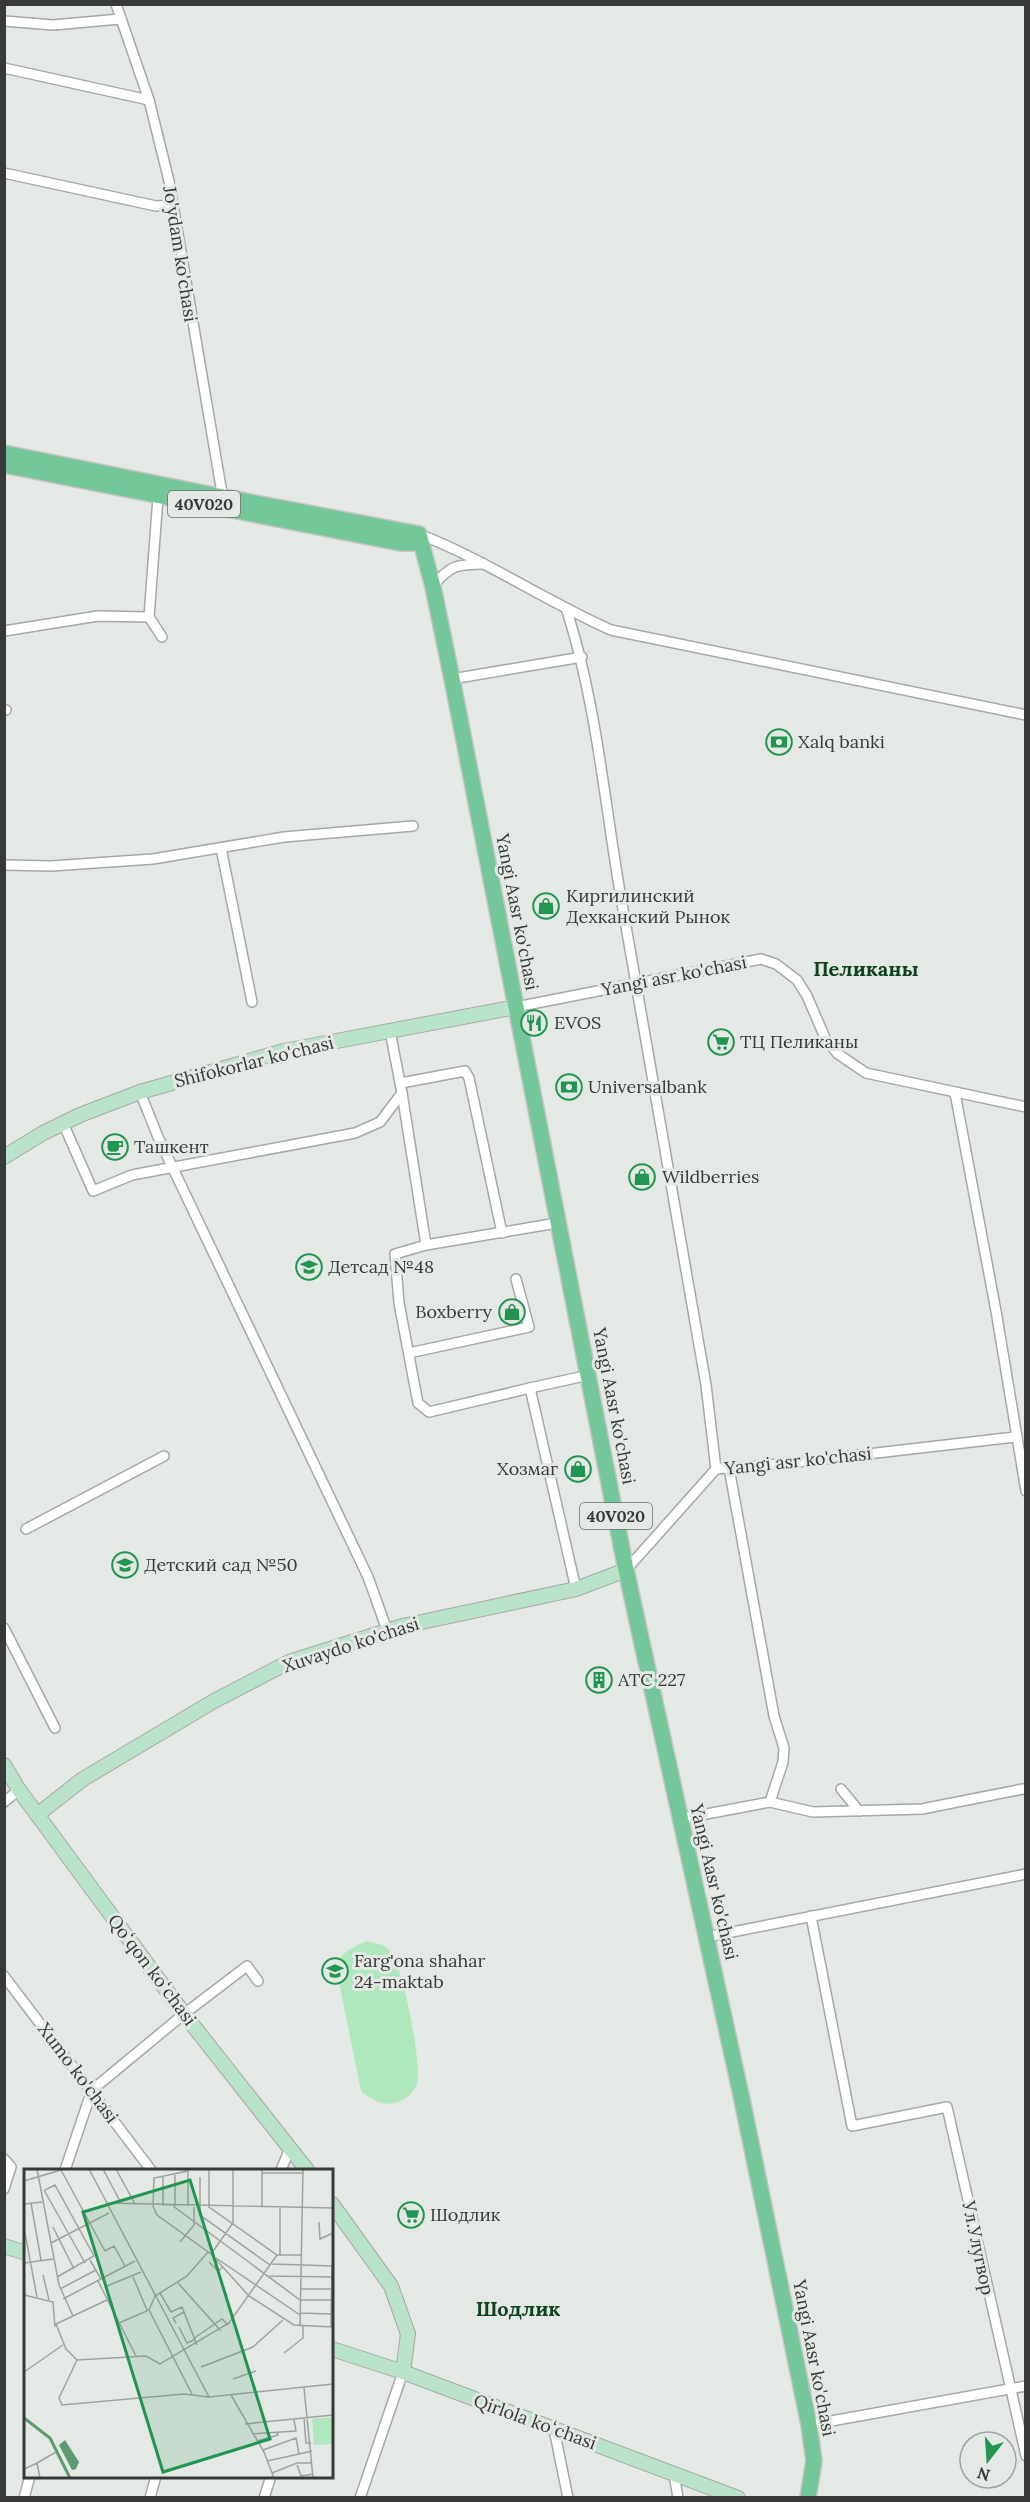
<svg xmlns="http://www.w3.org/2000/svg" width="1030" height="2502" font-family="Lora,serif">
	<style>
		.green { fill: #aee8bc }
		.lines { fill: none; stroke-linecap: round; stroke-linejoin: round }
		.street-casing { stroke: #a5a9a6; stroke-width: 12 }
		.secondary-casing { stroke: #a5a9a6; stroke-width: 16 }
		.primary-casing { stroke: #c3c4c4; stroke-width: 18 }
		.street { stroke: #fff; stroke-width: 9 }
		.secondary { stroke: #b9e3cb; stroke-width: 14 }
		.primary { stroke: #73c798; stroke-width: 15 }
		.labels { text-anchor: middle; stroke-width: 6; stroke-linejoin: round; paint-order: stroke }
		.shield { fill: #e4e9e5; stroke: #6c6e6d; stroke-width: 1.5 }
		.shield-label { font-size: 16px; font-weight: bold; fill: #383a39 }
		.street-label { font-size: 18px; fill: #383a39; stroke: #e4e9e5 }
		.poi-label { font-size: 18px; fill: #383a39; stroke: #e4e9e5; text-anchor: start }
		.neighbourhood-label { font-size: 20px; font-weight: bold; fill: #0d4321; stroke: #e4e9e5 }
		.inset-river { fill: none; stroke: #5e9a6f; stroke-width: 3 }
		.inset-road { fill: none; stroke: #9fa3a0; stroke-width: 1.5 }
		.view { fill: #229550; fill-opacity: 0.15; stroke: #229550; stroke-width: 3 }
		.inset-edge { fill: none; stroke: #383a39; stroke-width: 3 }
	</style>
	<rect width="100%" height="100%" fill="#e4e9e5"/>
	<path class="green" d="M366,1941C376,1943 385,1944 391,1952C403,1968 422,2063 417,2083C415,2091 406,2100 398,2102C383,2107 372,2100 361,2091L337,1972C336,1953 353,1948 366,1941Z"/>
	<g class="lines">
		<g class="street-casing">
			<g id="street">
				<path d="M116,4L149,100L169,181L223,499"/>
				<path d="M4,21L53,25L120,19"/>
				<path d="M4,68L149,100"/>
				<path d="M4,173L156,206L172,205"/>
				<path d="M419,534C486,560 545,601 611,630L1026,715"/>
				<path d="M433,587C449,565 458,564 484,564"/>
				<path d="M567,611C596,702 604,798 620,892C649,1056 678,1220 706,1385L716,1469"/>
				<path d="M149,617L158,497"/>
				<path d="M4,631L98,616L149,617L162,637"/>
				<path d="M452,679L582,657"/>
				<path d="M4,710H6"/>
				<path d="M221,848L252,1002"/>
				<path d="M4,865L51,866L153,859L284,837L413,826"/>
				<path d="M516,1007L761,959L776,964L797,980L807,996L826,1040L838,1054L866,1073L1026,1107"/>
				<path d="M390,1031L402,1093L426,1245L395,1254L399,1303L418,1403L429,1412L530,1388L576,1589"/>
				<path d="M401,1083L465,1071L469,1078L502,1233"/>
				<path d="M140,1092L158,1137L368,1577L387,1630"/>
				<path d="M955,1093L996,1311L1026,1491"/>
				<path d="M63,1123L93,1191L132,1175L355,1133L380,1122L402,1093"/>
				<path d="M426,1245L557,1223"/>
				<path d="M409,1353L529,1327L516,1279"/>
				<path d="M530,1388L589,1375"/>
				<path d="M729,1468L774,1716L784,1748L783,1762L770,1802"/>
				<path d="M26,1529L164,1456"/>
				<path d="M626,1570L716,1469L781,1464L1015,1437"/>
				<path d="M4,1628L55,1728"/>
				<path d="M841,1789L859,1811"/>
				<path d="M4,1802L19,1790"/>
				<path d="M680,1819L770,1802L813,1812L922,1809L1023,1789"/>
				<path d="M811,1916L852,2126L947,2107L1026,2456"/>
				<path d="M707,1937L1026,1874"/>
				<path d="M4,1976L151,2170"/>
				<path d="M4,2159L11,2167L4,2189"/>
				<path d="M65,2170L92,2090L184,2014L247,1966L258,1981"/>
				<path d="M281,2170L290,2148"/>
				<path d="M809,2425L1026,2386"/>
				<path d="M554,2429L568,2498"/>
				<path d="M674,2474L678,2498"/>
				<path d="M24,2498L30,2476"/>
				<path d="M150,2498L156,2476"/>
				<path d="M264,2498L271,2476"/>
				<path d="M360,2498L403,2372"/>
			</g>
		</g>
		<g class="secondary-casing">
			<g id="secondary">
				<path d="M4,1157L43,1133L80,1115L140,1092L284,1051L516,1007"/>
				<path d="M4,1765L19,1790L184,2014L307,2170"/>
				<path d="M37,1815L83,1779L214,1701L289,1662L403,1626L576,1589L626,1570"/>
				<path d="M332,2204L391,2286L408,2334L403,2372"/>
				<path d="M4,2246L26,2253"/>
				<path d="M332,2349L403,2372L738,2498"/>
			</g>
		</g>
		<g class="primary-casing">
			<g id="primary">
				<path d="M4,453L223,497L419,534L433,587L452,679L626,1570L741,2095L809,2425L814,2461L808,2498"/>
				<path d="M4,465L400,543H420"/>
			</g>
		</g>
		<use href="#street" class="street"/>
		<use href="#secondary" class="secondary"/>
		<use href="#primary" class="primary"/>
	</g>
	<defs>
		<g id="bank-ring" transform="scale(1.35)"><circle r="9.5" fill="#e4e9e5" stroke="#229550" stroke-width="1.5"/><path d="M-6-4H6V4H-6ZM0-2.3a2.3 2.3 0 1 0 0 4.6a2.3 2.3 0 1 0 0-4.6Z" fill="#229550"/></g>
		<g id="shop-ring" transform="scale(1.35)"><circle r="9.5" fill="#e4e9e5" stroke="#229550" stroke-width="1.5"/><path d="M-5-2.5h2.3a2.7 3.5 0 0 1 5.4 0H5L5.5 6h-11ZM-1.5-2.5h3a1.5 2.3 0 0 0-3 0Z" fill="#229550"/></g>
		<g id="restaurant-ring" transform="scale(1.35)"><circle r="9.5" fill="#e4e9e5" stroke="#229550" stroke-width="1.5"/><path d="M-5-6h1v4h1v-4h1v4h1v-4h1v5L-1.5 .5V6h-2V.5L-5-1ZM5-6V6H3V1.5H1.5Q1.5-4 5-6Z" fill="#229550"/></g>
		<g id="supermarket-ring" transform="scale(1.35)"><circle r="9.5" fill="#e4e9e5" stroke="#229550" stroke-width="1.5"/><path d="M-6-5.5h2.5l.6 2H6L4.5 2H-2.5L-4.4-4H-6ZM-1.5 3.2a1.3 1.3 0 1 0 .1 0ZM3 3.2a1.3 1.3 0 1 0 .1 0Z" fill="#229550"/></g>
		<g id="cafe-ring" transform="scale(1.35)"><circle r="9.5" fill="#e4e9e5" stroke="#229550" stroke-width="1.5"/><path d="M-5.5-4.5H6V0H3Q3 3.5 0 3.5H-2.5Q-5.5 3.5-5.5 0ZM3-3.2v2h1.7v-2ZM-6 4.5H4V6H-6Z" fill="#229550"/></g>
		<g id="school-ring" transform="scale(1.35)"><circle r="9.5" fill="#e4e9e5" stroke="#229550" stroke-width="1.5"/><path d="M0-5L7-2L0 1L-7-2ZM-4 1L0 2.5L4 1V4Q0 6-4 4Z" fill="#229550"/></g>
		<g id="building-ring" transform="scale(1.35)"><circle r="9.5" fill="#e4e9e5" stroke="#229550" stroke-width="1.5"/><path d="M-4-6H4V6H1V3H-1V6H-4ZM-2.5-4.3h1.7v1.8h-1.7ZM.8-4.3h1.7v1.8H.8ZM-2.5-1h1.7V.8h-1.7ZM.8-1h1.7V.8H.8Z" fill="#229550"/></g>
	</defs>
	<g fill-rule="evenodd">
		<use href="#bank-ring" x="779" y="742"/>
		<use href="#shop-ring" x="546" y="906"/>
		<use href="#restaurant-ring" x="534" y="1023"/>
		<use href="#supermarket-ring" x="721" y="1042"/>
		<use href="#bank-ring" x="569" y="1087"/>
		<use href="#cafe-ring" x="115" y="1147"/>
		<use href="#shop-ring" x="642" y="1177"/>
		<use href="#school-ring" x="309" y="1267"/>
		<use href="#shop-ring" x="512" y="1312"/>
		<use href="#shop-ring" x="578" y="1469"/>
		<use href="#school-ring" x="125" y="1565"/>
		<use href="#building-ring" x="599" y="1680"/>
		<use href="#school-ring" x="335" y="1971"/>
		<use href="#supermarket-ring" x="411" y="2215"/>
	</g>
	<g class="labels">
		<g class="shield">
			<rect x="168" y="491" width="72" height="26" rx="4.5"/>
			<rect x="580" y="1503" width="72" height="26" rx="4.5"/>
		</g>
		<g class="shield-label">
			<text x="204" y="510">40V020</text>
			<text x="616" y="1522">40V020</text>
		</g>
		<g class="street-label">
			<text transform="translate(180 254) rotate(81)" y="6">Jo'ydam ko'chasi</text>
			<text transform="translate(517 912) rotate(79)" y="6">Yangi Aasr ko'chasi</text>
			<text transform="translate(674 976) rotate(-11)" y="6">Yangi asr ko'chasi</text>
			<text transform="translate(254 1062) rotate(-14)" y="6">Shifokorlar ko'chasi</text>
			<text transform="translate(614 1406) rotate(79)" y="6">Yangi Aasr ko'chasi</text>
			<text transform="translate(798 1461) rotate(-6)" y="6">Yangi asr ko'chasi</text>
			<text transform="translate(351 1645) rotate(-18)" y="6">Xuvaydo ko'chasi</text>
			<text transform="translate(714 1882) rotate(77)" y="6">Yangi Aasr ko'chasi</text>
			<text transform="translate(152 1970) rotate(53)" y="6">Qoʻqon koʻchasi</text>
			<text transform="translate(78 2073) rotate(53)" y="6">Xumo ko'chasi</text>
			<text transform="translate(978 2248) rotate(78)" y="6">Ул.Улугвор</text>
			<text transform="translate(814 2358) rotate(79)" y="6">Yangi Aasr ko'chasi</text>
			<text transform="translate(535 2422) rotate(20)" y="6">Qirlola koʻchasi</text>
		</g>
		<g class="poi-label">
			<text x="798" y="748">Xalq banki</text>
			<text x="566" y="902">Киргилинский<tspan x="566" dy="21">Дехканский Рынок</tspan></text>
			<text x="554" y="1029">EVOS</text>
			<text x="740" y="1048">ТЦ Пеликаны</text>
			<text x="588" y="1093">Universalbank</text>
			<text x="134" y="1153">Ташкент</text>
			<text x="662" y="1183">Wildberries</text>
			<text x="328" y="1273">Детсад №48</text>
			<text x="492" y="1318" text-anchor="end">Boxberry</text>
			<text x="558" y="1475" text-anchor="end">Хозмаг</text>
			<text x="144" y="1571">Детский сад №50</text>
			<text x="618" y="1686">АТС 227</text>
			<text x="354" y="1967">Farg'ona shahar<tspan x="354" dy="21">24-maktab</tspan></text>
			<text x="430" y="2221">Шодлик</text>
		</g>
		<g class="neighbourhood-label">
			<text x="866" y="976">Пеликаны</text>
			<text x="518" y="2316">Шодлик</text>
		</g>
	</g>
	<g transform="translate(24 2169)">
		<rect width="309" height="309" fill="#e4e9e5"/>
		<path d="M309,248V275L290,276L288,250Z" fill="#aee8bc"/>
		<path d="M41,271L55,293L52,300L48,301L35,276Z" fill="#5e9a6f"/>
		<path class="inset-river" d="M0,249L26,269L46,309"/>
		<path class="inset-road" d="M13,0L35,116L49,147M65,0L185,228L309,215M79,0L97,34M92,0L111,35M185,0V38L253,86H277M37,1L81,82L90,77L101,97M151,4V37M238,4H279M176,8V46L246,96M0,12L37,1M20,21L61,94M21,21L31,16L70,87L33,108M7,34L17,91M82,34L309,39M0,35L18,33M139,37V7M149,37L276,131H309M164,37V2L130,9L129,37L133,46L187,85L225,127L270,156L309,158M238,38V0M295,53L296,70L309,64M29,58L50,100M0,59L13,128M156,73L170,56V38M27,74L85,44M187,85L209,54V0M256,86V38M192,89L276,146M66,91L77,110M185,93L194,102L199,98M0,94L29,90M248,95L309,97M19,106L25,131M242,107L308,108M109,108L123,141M74,112L112,187M154,114L197,162M83,117L117,103M36,120L72,101M276,120H308M136,124L147,143L158,138L173,176M0,126L29,133L31,158M39,130L111,92M83,131L32,155L42,180L53,191L122,187L136,195L205,154L253,86M125,141L168,225M276,144L307,145M95,154L125,141L131,127L163,107L184,83M152,154L149,149L160,143M276,157L279,0M155,158L163,174L170,171M307,158L308,96M169,170L198,150L204,156M260,184L279,169V157M53,191L35,229L38,236L160,225L185,228M177,198L229,178L259,151M0,203L39,176M209,210L232,202M280,219L289,309M207,226L240,283L250,309M280,249L282,274H287M221,255L309,246M228,265L272,262L270,251M233,272L254,266L253,263M239,281L272,269L275,285L288,282M243,292L275,285M13,294L32,283M273,296L277,307L289,305M0,300L13,294L16,309M248,304L273,294H288"/>
		<path class="view" d="M166,11L246,270L139,303L59,43Z"/>
		<rect width="309" height="309" class="inset-edge"/>
	</g>
	<rect width="1030" height="2502" fill="none" stroke="#383a39" stroke-width="12"/>
	<g transform="translate(988 2460) rotate(197)"><circle r="28" fill="#e4e9e5" stroke="#9fa3a0" stroke-width="1.5"/>
	<path d="M0-4.5L10 22L0 15L-10 22Z" fill="#229550"/>
	<text y="-9" font-size="16" font-weight="bold" text-anchor="middle" fill="#383a39">N</text>
	</g>
</svg>
